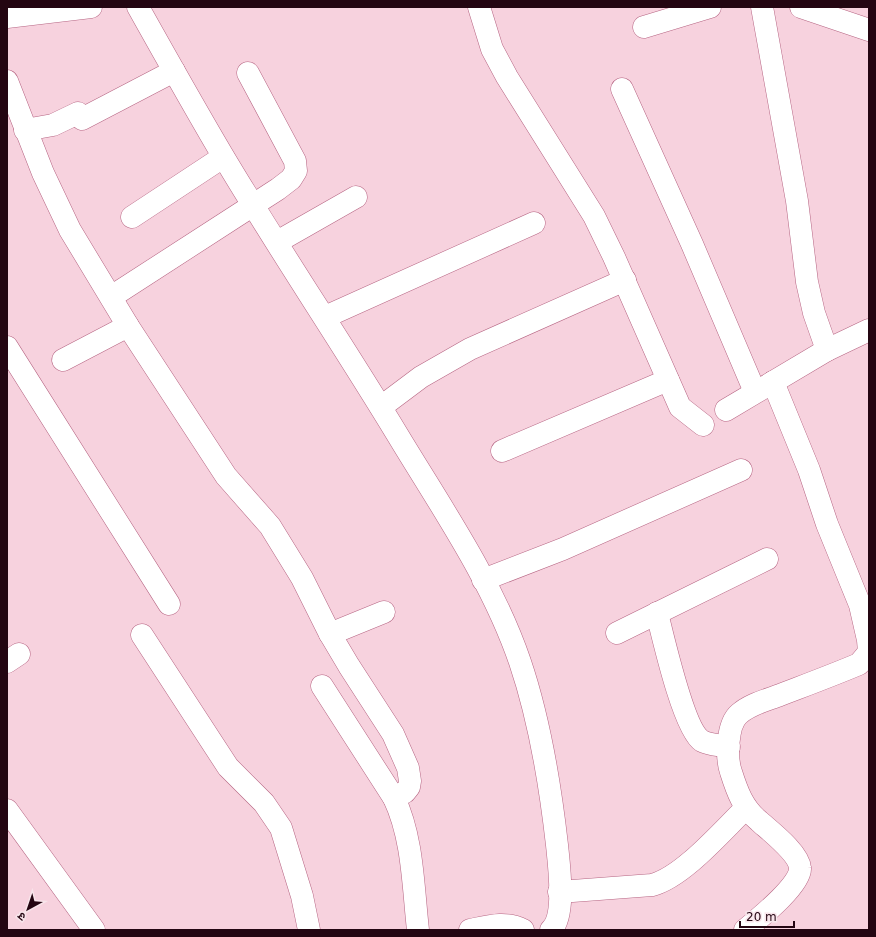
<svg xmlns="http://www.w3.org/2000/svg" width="876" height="937" font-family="'DejaVu Sans','Noto Sans Devanagari',sans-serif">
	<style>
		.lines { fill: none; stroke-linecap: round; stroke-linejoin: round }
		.minor-casing { stroke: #b66583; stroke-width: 23 }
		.minor { stroke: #fff; stroke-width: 22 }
	</style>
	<rect width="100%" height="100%" fill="#f7d2de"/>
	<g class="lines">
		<g class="minor-casing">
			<g id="minor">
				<path d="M138,7C166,57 194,107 223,156C279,250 340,340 397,434C441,507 492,580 520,662C540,721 550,783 557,845C559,865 566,916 551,930"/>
				<path d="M479,7L492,49L507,77L594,216L614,257L680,407L703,425"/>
				<path d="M762,7L797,201L807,282L814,313L827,350"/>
				<path d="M801,7L869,30"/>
				<path d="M7,17L91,7"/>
				<path d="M644,27L710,7"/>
				<path d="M7,81L43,173L70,230L128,326L226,476L270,526L302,578L330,634L349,666L393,734L408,768L410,781L409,787L405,792L394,798"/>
				<path d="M622,89L692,244L755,392"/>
				<path d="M82,119L174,71"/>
				<path d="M25,130L53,125L78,113"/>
				<path d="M132,217L223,157"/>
				<path d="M277,242L356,197"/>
				<path d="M111,297L278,189L291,179L296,171L295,161L248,73"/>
				<path d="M325,317L534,223"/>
				<path d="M7,347L169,604"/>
				<path d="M63,360L128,326"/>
				<path d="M381,407L421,377L470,349L625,280"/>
				<path d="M726,410L827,350L869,330"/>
				<path d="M502,451L668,380"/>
				<path d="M483,580L563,549L741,470"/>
				<path d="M657,613C663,637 684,730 702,741C709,745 720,745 729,747"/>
				<path d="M617,633L767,559"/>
				<path d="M330,634L384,612"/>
				<path d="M142,635L228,767L264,803L281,828L302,896L309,930"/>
				<path d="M7,662L19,654"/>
				<path d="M322,686L394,798C413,838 413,886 418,930"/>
				<path d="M7,810L94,930"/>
				<path d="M559,892L652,885C683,877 722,831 746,808"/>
				<path d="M470,930C489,926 506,921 523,930"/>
				<path d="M745,930C757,920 802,884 800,868C799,853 770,831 759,821C743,808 737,791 731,772C726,758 727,724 739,714C750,704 767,700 780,695C806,685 833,675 859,664L869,652L868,640L860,605L827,524L809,470L773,382"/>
			</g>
		</g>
		<use href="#minor" class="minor"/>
	</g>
	<rect width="876" height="937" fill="none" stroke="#240612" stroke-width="16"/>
	<g transform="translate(28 909) rotate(220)" stroke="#f8e5eb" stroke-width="3" paint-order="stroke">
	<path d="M0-3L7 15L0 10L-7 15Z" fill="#240612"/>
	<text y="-6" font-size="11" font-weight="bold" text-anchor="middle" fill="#240612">उ</text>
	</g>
	<path d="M740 921v6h54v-6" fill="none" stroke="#240612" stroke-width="2"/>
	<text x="746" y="921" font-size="12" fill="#240612" stroke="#f8e5eb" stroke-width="3" paint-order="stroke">20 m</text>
</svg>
